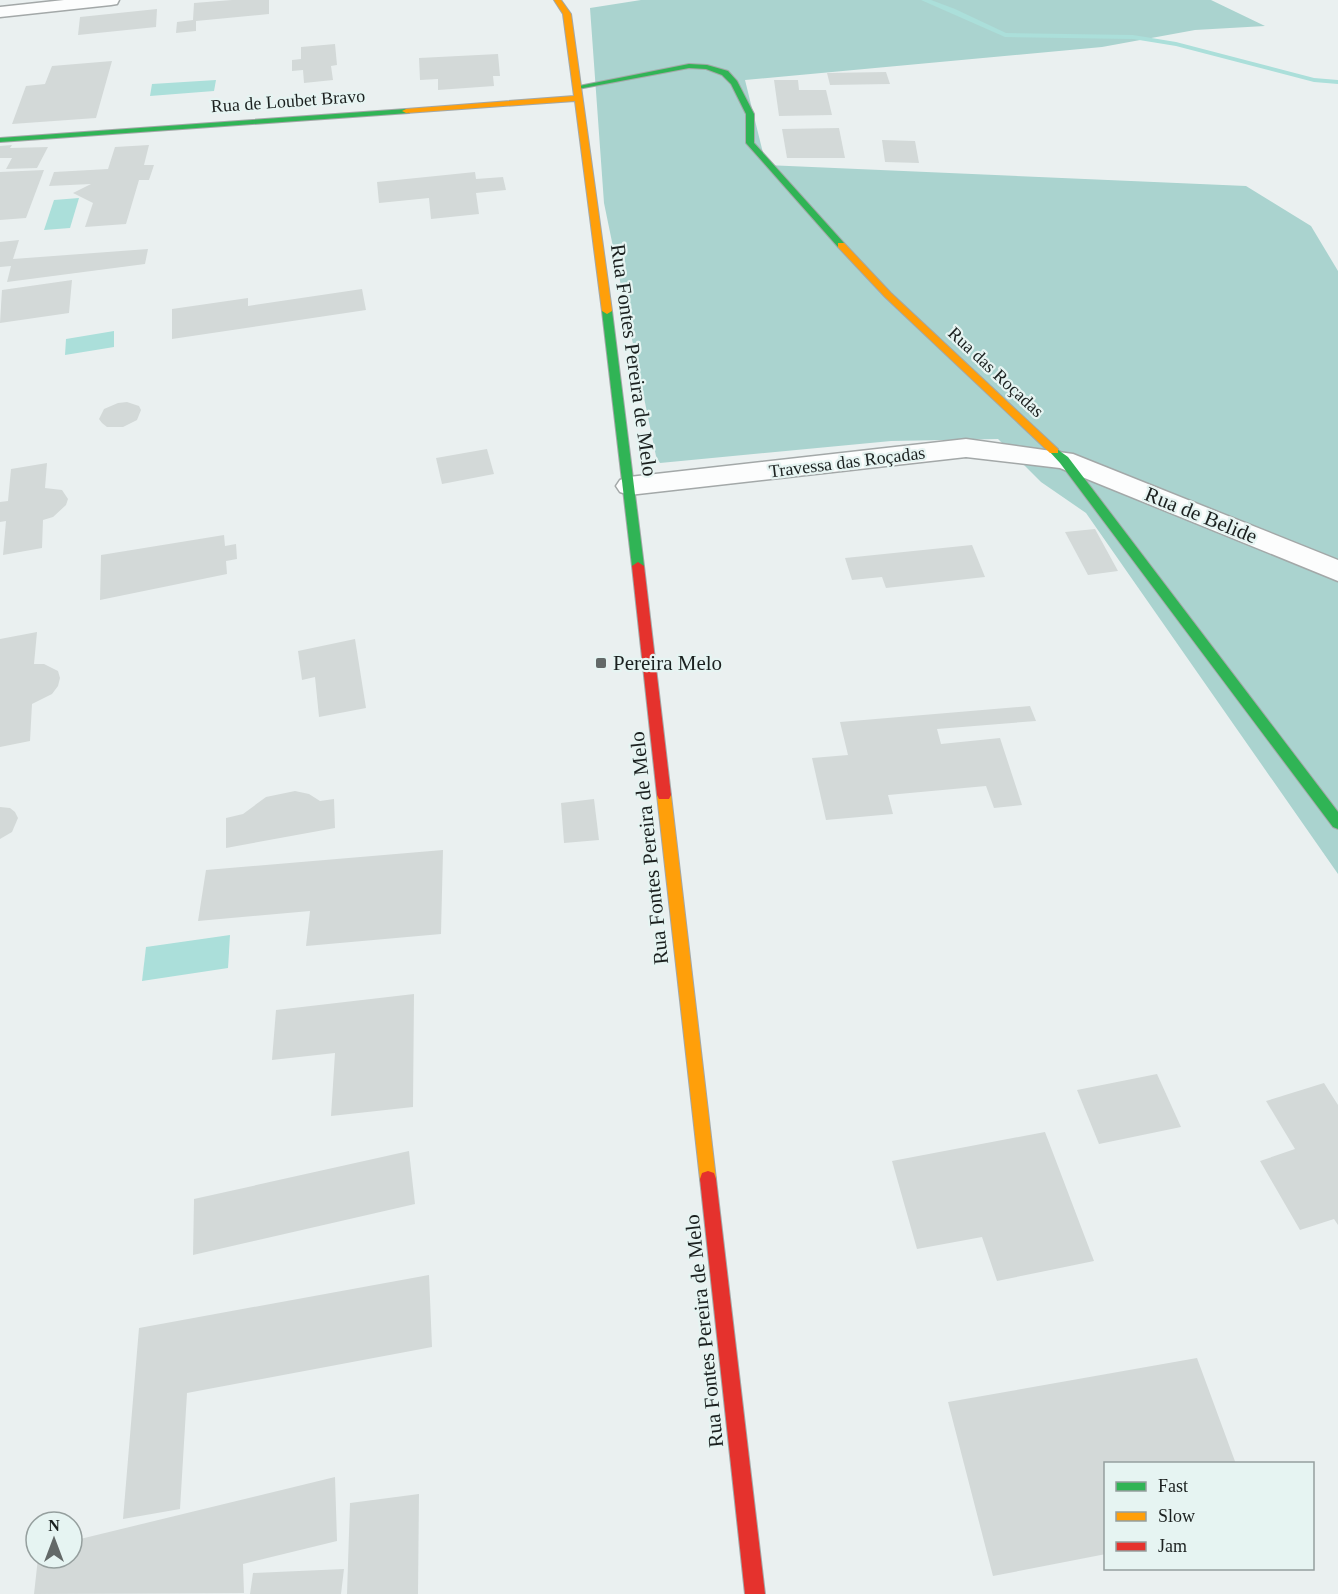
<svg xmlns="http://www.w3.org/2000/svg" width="1338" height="1594" font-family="'Times New Roman',serif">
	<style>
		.forest { fill: #aad3cf }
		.water { fill: #abdfda }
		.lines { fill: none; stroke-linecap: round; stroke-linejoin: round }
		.stream { fill: #abdfda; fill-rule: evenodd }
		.building { fill: #d3d9d8 }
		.street-casing { stroke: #a3a8a8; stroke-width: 3 }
		.fast-casing { stroke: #a3a8a8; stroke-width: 2 }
		.slow-casing { stroke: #a3a8a8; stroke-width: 2 }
		.jam-casing { stroke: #a3a8a8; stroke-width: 2 }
		.street { fill: #fcfdfd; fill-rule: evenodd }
		.fast { fill: #30b455; fill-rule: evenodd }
		.slow { fill: #ff9f0a; fill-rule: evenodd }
		.jam { fill: #e5322d; fill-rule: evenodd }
		.poi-dot { fill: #636968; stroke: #e6f4f2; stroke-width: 2 }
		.labels { text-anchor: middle; stroke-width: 4.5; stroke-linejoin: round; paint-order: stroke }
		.far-street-label { font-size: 18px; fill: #1b201f; stroke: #e6f4f2 }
		.street-label { font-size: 21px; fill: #1b201f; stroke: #e6f4f2 }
		.poi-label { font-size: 21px; fill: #1b201f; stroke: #e6f4f2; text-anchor: start }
	</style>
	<rect width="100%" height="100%" fill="#eaf0f0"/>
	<path class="forest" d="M641,0H1211L1265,26L1195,30L1102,47L745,80L766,165L1246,186L1311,226L1338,271V874L1086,513L1041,482L998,439L891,441L660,463L656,456L604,203L590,8Z"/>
	<g class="water">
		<path d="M216,80L214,91L150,96L152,84Z"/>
		<path d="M79,198L70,228L44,230L54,200Z"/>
		<path d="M114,331V347L65,355L66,339Z"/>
		<path d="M230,935L228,968L142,981L146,947Z"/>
	</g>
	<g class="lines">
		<path class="stream" d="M921,0H931L955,9L1006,33L1133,35L1176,42L1314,78L1338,80V84L1314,82L1176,46L1133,39L1005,37Z"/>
	</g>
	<g class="building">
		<path d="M232,0H269V14L196,21V31L176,33L177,22L193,20L194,3Z"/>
		<path d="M157,9L156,27L78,35L80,17Z"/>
		<path d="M335,44L337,65L331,66L333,80L304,83L303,70L292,71V60L301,59V47Z"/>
		<path d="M498,54L500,76H493L494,86L438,90V79L420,80L419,58Z"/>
		<path d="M112,61L96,118L12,124L26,86L45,84L52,66Z"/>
		<path d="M886,72L890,84L830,85L827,73Z"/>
		<path d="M774,80H798L799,90H826L832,115L779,116Z"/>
		<path d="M839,128L845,158H787L782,129Z"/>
		<path d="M882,140L915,141L919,163L885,162Z"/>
		<path d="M12,145L10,148L48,147L37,168L6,169L12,158H0V146Z"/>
		<path d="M149,145L144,165H154L149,180H139L126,224L85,227L93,203L73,193L91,184L49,186L54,172L108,169L115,147Z"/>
		<path d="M44,170L26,218L0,220V172Z"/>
		<path d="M475,172L476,179L503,177L506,190L476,193L479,214L431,219L429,198L379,203L377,182Z"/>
		<path d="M19,240L13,259L148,249L145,264L7,282L11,266L0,267V242Z"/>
		<path d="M72,280L69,313L0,323L2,290Z"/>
		<path d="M362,289L366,310L172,339V309L248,298V306Z"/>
		<path d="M127,402L139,406L141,410L137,420L123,427H107L102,423L99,419L104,409L118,403Z"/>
		<path d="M487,449L494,474L442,484L436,458Z"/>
		<path d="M47,463L45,488L62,490L68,499L66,505L53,517L43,520L42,548L3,555L6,521L0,522V502L8,501L11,469Z"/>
		<path d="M1095,529L1118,571L1088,575L1065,532Z"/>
		<path d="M224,535L225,546L236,544L237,559L226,561L227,574L100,600L101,555Z"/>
		<path d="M972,545L985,577L886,588L882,577L852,580L845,558Z"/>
		<path d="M37,632L34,664H44L58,671L60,678L58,686L52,694L32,704L30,741L0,747V639Z"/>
		<path d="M355,639L366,708L319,717L315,677L302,680L298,651Z"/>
		<path d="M1030,706L1036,721L937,729L941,744L1000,738L1022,805L994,808L986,786L888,795L893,814L826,820L812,758L848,755L840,722Z"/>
		<path d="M295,791L309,794L320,801L334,799L335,828L226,848V818L243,814L266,797Z"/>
		<path d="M594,799L599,840L564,843L561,803Z"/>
		<path d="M0,807L10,808L15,812L18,818L12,832L0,839Z"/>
		<path d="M443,850L441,934L306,946L310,911L198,921L206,870Z"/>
		<path d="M414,994L413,1107L331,1116L335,1053L272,1060L276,1010Z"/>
		<path d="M1157,1074L1181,1127L1099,1144L1077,1090Z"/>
		<path d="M1324,1083L1338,1105V1225L1334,1219L1300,1230L1260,1161L1295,1149L1266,1101Z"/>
		<path d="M1045,1132L1094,1261L997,1281L982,1237L917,1249L892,1161Z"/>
		<path d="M409,1151L415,1204L193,1255L194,1199Z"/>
		<path d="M429,1275L432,1347L187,1393L180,1509L123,1519L139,1328Z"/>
		<path d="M1197,1358L1236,1464H1106V1554L993,1576L948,1402Z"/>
		<path d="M335,1477L337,1541L243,1564L244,1593L34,1594L38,1558H72V1541Z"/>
		<path d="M419,1494L418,1594H347L350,1503Z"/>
		<path d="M344,1569L341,1594H250L253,1573Z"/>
	</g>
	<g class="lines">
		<g class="street-casing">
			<g id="street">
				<path d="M64,0H119L117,4L111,5L0,17V7Z"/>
				<path d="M966,439L1073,454L1338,560V581L1060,468L966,457L629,495L620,492L616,486L620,480L629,477Z"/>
			</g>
		</g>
		<g class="fast-casing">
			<g id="fast">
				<path d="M689,64L707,65L728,71L737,81L754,114V143L844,243V247H838L746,143V114L731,84L722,75L706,69L689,68L578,89L574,87Z"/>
				<path d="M406,109L410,111L409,113L0,142V138Z"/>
				<path d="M607,308L612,311L644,566L638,570L632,566L602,311Z"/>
				<path d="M1054,447L1068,457L1338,812V829L1333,827L1060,463L1049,451Z"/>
			</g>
		</g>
		<g class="slow-casing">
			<g id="slow">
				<path d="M554,0H561L571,14L612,311L607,314L602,311L575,101L406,113L402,111L406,109L574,96L563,14Z"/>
				<path d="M838,243H844L891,293L1058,449V453H1050L885,297L838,247Z"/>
				<path d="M664,789L669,791L671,795L716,1179L714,1185L708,1187L702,1185L700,1179L657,795L659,791Z"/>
			</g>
		</g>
		<g class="jam-casing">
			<g id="jam">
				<path d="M638,562L644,566L671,795L669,799H659L657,795L632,566Z"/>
				<path d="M708,1171L714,1173L716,1179L765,1594H745L700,1179L702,1173Z"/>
			</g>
		</g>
		<use href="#street" class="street"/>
		<use href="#fast" class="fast"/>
		<use href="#slow" class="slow"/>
		<use href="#jam" class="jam"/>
	</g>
	<rect class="poi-dot" x="595" y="657" width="12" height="12" rx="3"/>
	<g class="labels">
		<g class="far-street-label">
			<text transform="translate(288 101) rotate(-4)" y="6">Rua de Loubet Bravo</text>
			<text transform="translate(996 372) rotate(43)" y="6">Rua das Roçadas</text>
			<text transform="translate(847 462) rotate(-7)" y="6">Travessa das Roçadas</text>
		</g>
		<g class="street-label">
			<text transform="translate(634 360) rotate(82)" y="7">Rua Fontes Pereira de Melo</text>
			<text transform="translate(1201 515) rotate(22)" y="7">Rua de Belide</text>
			<text transform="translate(649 848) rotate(-96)" y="7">Rua Fontes Pereira de Melo</text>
			<text transform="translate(704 1331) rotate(-96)" y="7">Rua Fontes Pereira de Melo</text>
		</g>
		<g class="poi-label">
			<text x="613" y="670">Pereira Melo</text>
		</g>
	</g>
	<rect x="1104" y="1462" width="210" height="108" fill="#e6f4f2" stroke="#959f9e" stroke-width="1.5"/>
	<rect x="1116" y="1482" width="30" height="9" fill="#30b455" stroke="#959f9e" stroke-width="1.5"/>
	<text x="1158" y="1492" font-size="18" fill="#1b201f">Fast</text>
	<rect x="1116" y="1512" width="30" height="9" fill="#ff9f0a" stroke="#959f9e" stroke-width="1.5"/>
	<text x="1158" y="1522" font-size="18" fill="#1b201f">Slow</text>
	<rect x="1116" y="1542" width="30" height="9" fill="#e5322d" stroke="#959f9e" stroke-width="1.5"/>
	<text x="1158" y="1552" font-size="18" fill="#1b201f">Jam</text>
	<g transform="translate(54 1540)"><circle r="28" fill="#e6f4f2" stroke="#959f9e" stroke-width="1.5"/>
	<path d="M0-4.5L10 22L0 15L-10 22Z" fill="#636968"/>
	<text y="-9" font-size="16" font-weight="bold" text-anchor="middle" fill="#1b201f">N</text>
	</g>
</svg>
